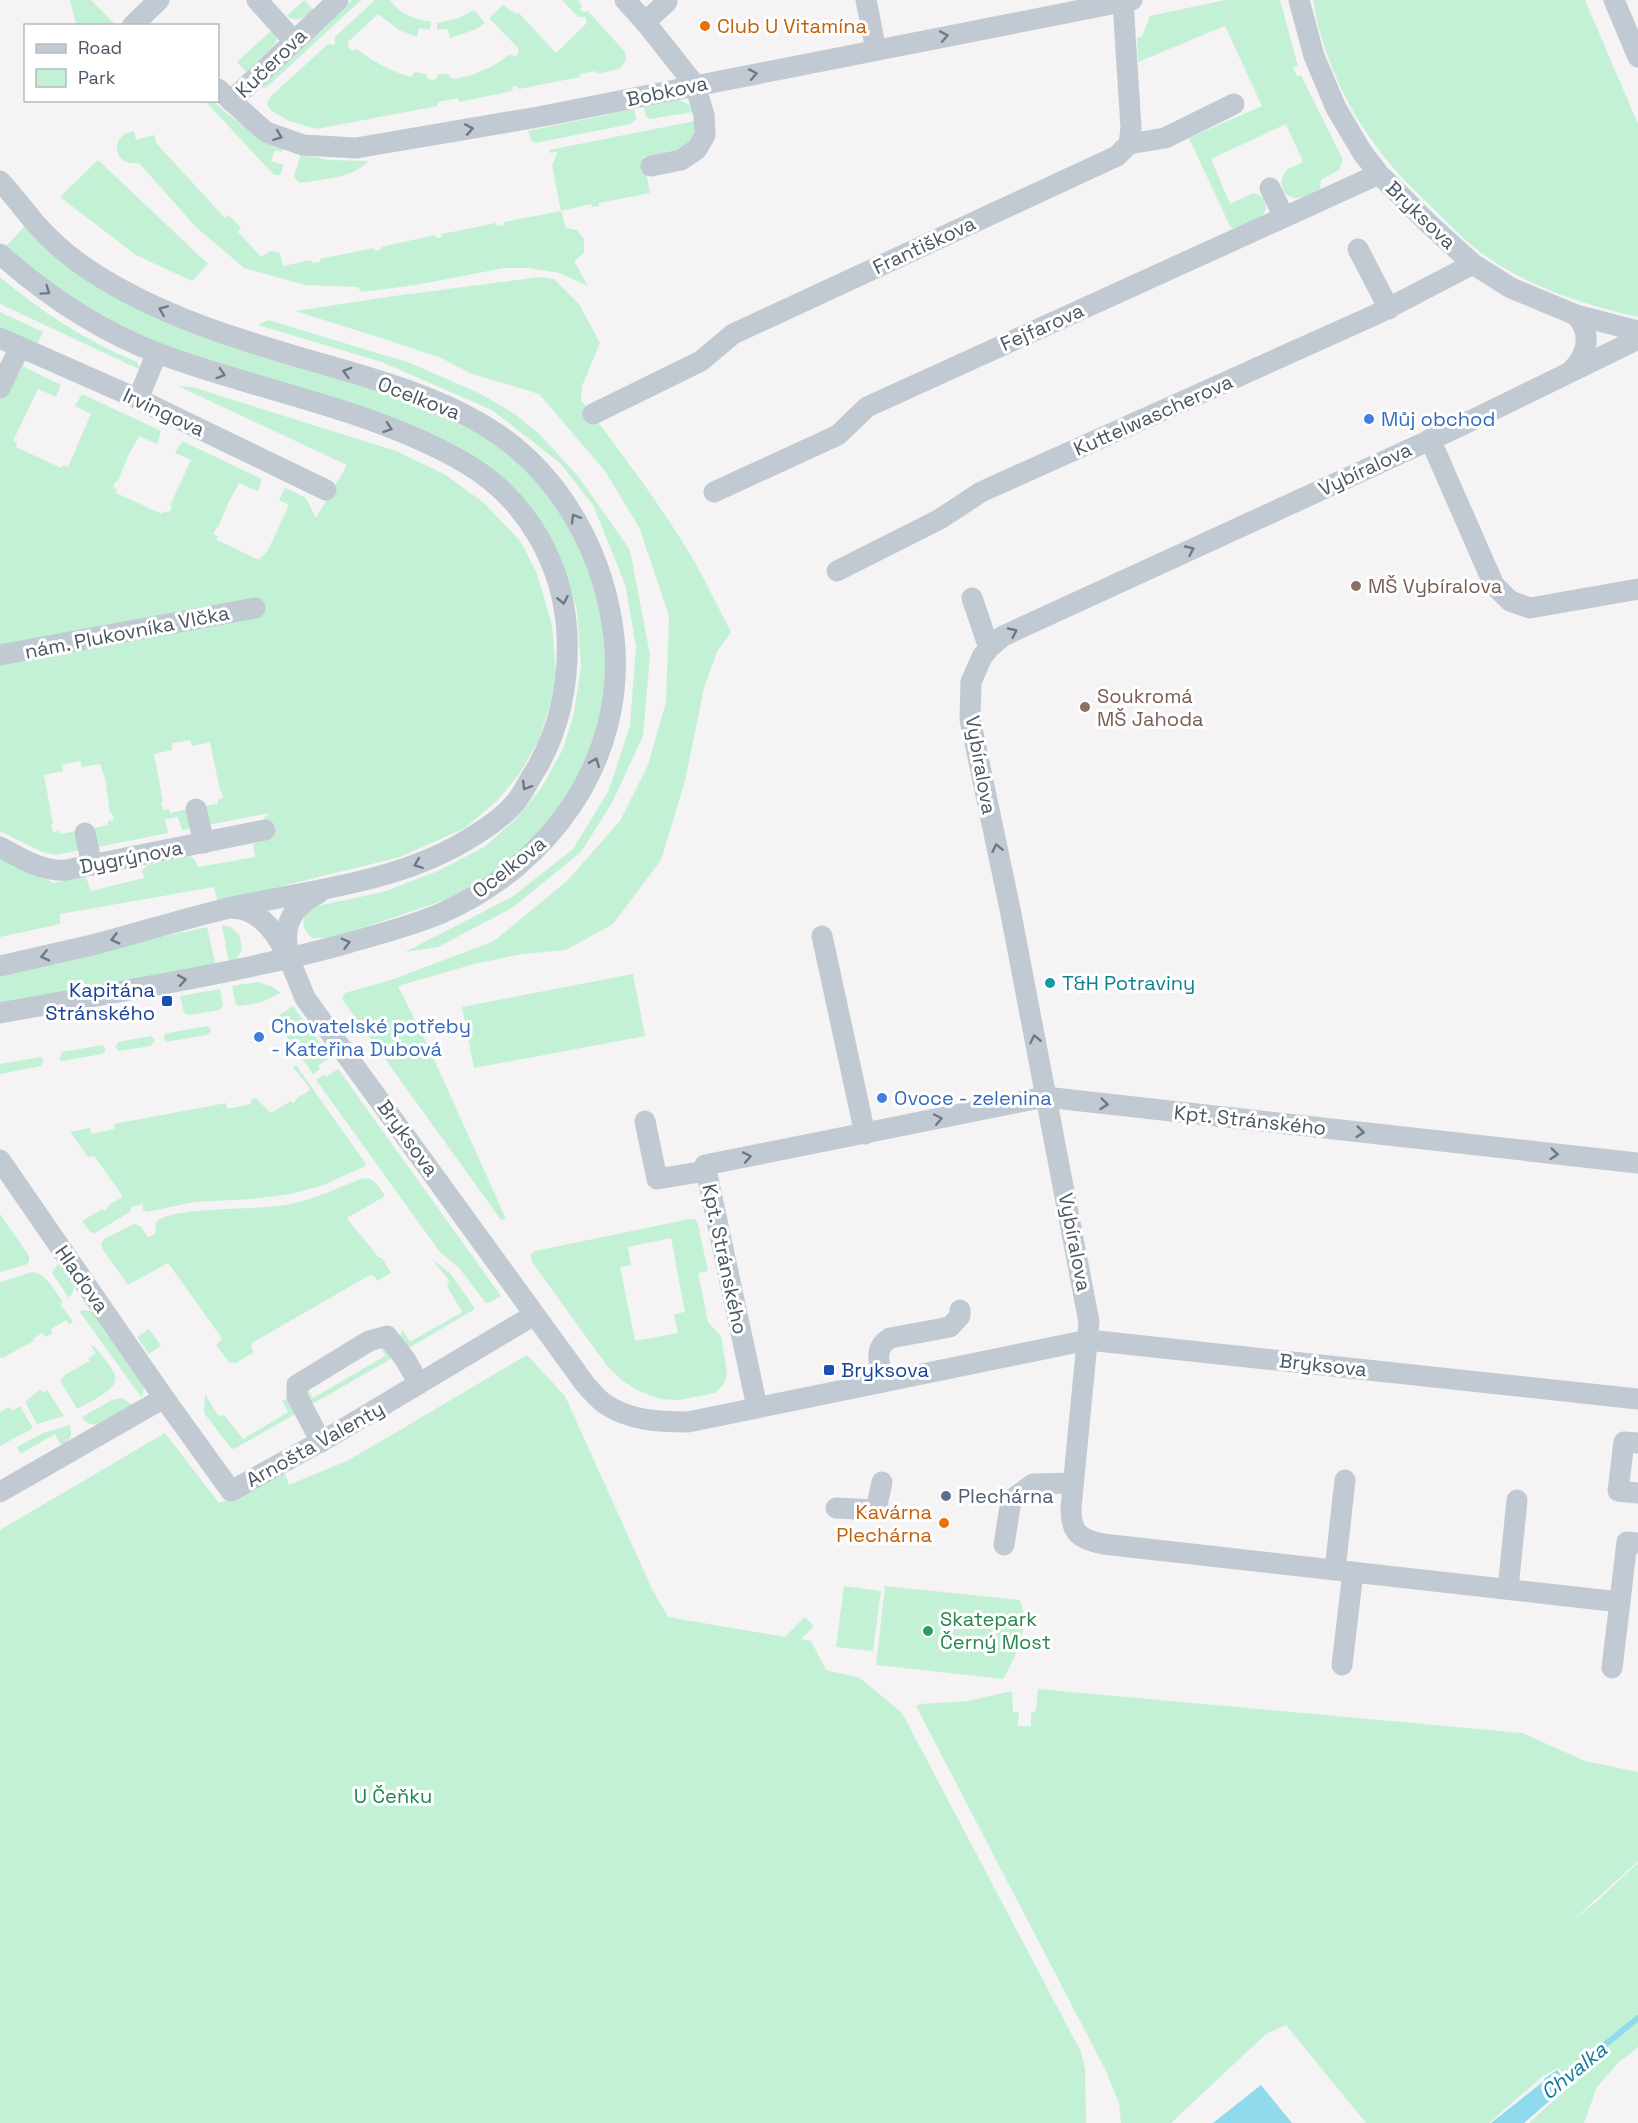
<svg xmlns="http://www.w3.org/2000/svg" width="1638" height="2123" font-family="'Space Grotesk',sans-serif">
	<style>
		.green { fill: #c3f1d5; fill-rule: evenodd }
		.water { fill: #90daee }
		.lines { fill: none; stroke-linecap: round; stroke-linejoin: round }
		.stream { stroke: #90daee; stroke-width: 6 }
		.minor { stroke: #c1cad2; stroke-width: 21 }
		.oneway { stroke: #6e7983 }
		.food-dot { fill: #e8710a; stroke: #fff; stroke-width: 2 }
		.shop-dot { fill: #3f7fe0; stroke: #fff; stroke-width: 2 }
		.education-dot { fill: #8d6e63; stroke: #fff; stroke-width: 2 }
		.culture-dot { fill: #0f9aa8; stroke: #fff; stroke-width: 2 }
		.transit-dot { fill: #1a4fb4; stroke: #fff; stroke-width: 2 }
		.service-dot { fill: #5c6f8a; stroke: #fff; stroke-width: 2 }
		.leisure-dot { fill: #2e9e5b; stroke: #fff; stroke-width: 2 }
		.labels { text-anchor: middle; stroke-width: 6; stroke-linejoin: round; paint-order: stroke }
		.food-label { font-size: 20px; fill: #c56008; stroke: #fff; text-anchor: start }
		.street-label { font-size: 20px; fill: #4a5661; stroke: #fff }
		.shop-label { font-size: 20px; fill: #366cbe; stroke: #fff; text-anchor: start }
		.education-label { font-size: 20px; fill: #785e54; stroke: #fff; text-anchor: start }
		.culture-label { font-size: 20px; fill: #0d838f; stroke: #fff; text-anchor: start }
		.transit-label { font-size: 20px; fill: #164399; stroke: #fff; text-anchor: end }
		.service-label { font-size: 20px; fill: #4e5e75; stroke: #fff; text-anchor: start }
		.leisure-label { font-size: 20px; fill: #27864d; stroke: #fff; text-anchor: start }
		.park-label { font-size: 20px; fill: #17864f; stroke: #fff }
		.water-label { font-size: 21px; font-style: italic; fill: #0c7c9b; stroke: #fff }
	</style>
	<rect width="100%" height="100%" fill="#f5f3f3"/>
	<g class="green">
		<path d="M70,0H91L116,25H76Z"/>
		<path d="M304,0L314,10C305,17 298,24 287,16Z"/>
		<path d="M352,0H361L268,86L265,88L259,86Z"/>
		<path d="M375,0H390C399,14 415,19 431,22L430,30L419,28L417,37L399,30L378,14L348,42V47L352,51L357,49C374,62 390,71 411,77L415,72L426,74L428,79L432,80L436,79L438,74H449L450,77L454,79L472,75L493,66L509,55L516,56L519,51L518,48L489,18L503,5L516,14L518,12L556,53L587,23L585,17H578L562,0H578L582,6L580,9L582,12L588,11L625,52L626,60L619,69L597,74L596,71L580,74V77L519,89L516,86H513L512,90L508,92L459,102L458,98L438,102V106L316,129L289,121L270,110L267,103L270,97L328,44L333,45L335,43V37Z"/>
		<path d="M1225,0H1280L1298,66L1293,68L1297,76L1301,75L1343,160L1339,170L1321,180L1320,189C1307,195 1295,204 1284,192L1281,181L1286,170L1303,162L1286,124L1211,159L1230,204L1253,193C1258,194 1263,196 1265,202C1272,218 1244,224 1234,229L1230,226L1189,138L1262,106L1225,26L1138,62L1137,38L1142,36L1150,16Z"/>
		<path d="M1313,0H1585L1638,124V317C1586,305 1535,289 1490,259C1469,245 1452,227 1435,210C1414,190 1393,170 1376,146C1345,105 1321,51 1313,0Z"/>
		<path d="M474,10L485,23L474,30L450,38L448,29L437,30V23L459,18Z"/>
		<path d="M273,29L277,39L275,44L246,72L237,62Z"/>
		<path d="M679,100L689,105L693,112L650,119L646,117L644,107Z"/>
		<path d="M205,101H213C236,123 255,134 283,148L282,152L275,150L271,161L284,165L280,175H274Z"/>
		<path d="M634,109L636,119L631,124L535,143L531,140L528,131Z"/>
		<path d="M695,121C696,153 667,152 643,157L650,193L599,203V206L592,207L591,204L561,211L566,228L577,230L584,239V253L574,261L588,286L560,273L529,268H504L416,285L361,292L358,287L305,285L244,268L196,227L139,163C112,167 109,134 134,131L136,140L154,135L156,143L225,218L229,215L241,228L238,232L261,257L270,251L280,253L283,266L311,260L312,263L320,262V259L374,248L375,251L382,249L381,247L435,235L436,238L442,237V234L496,223L497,226L504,225V222L561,211L552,165L558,151L550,153L549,150Z"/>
		<path d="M301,154L328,160L368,161C352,179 322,179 299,183L294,176Z"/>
		<path d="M98,160L208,264L192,281L136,255L60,197Z"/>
		<path d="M26,225L82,274L451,414L513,455L574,523L606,621V684L600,732L553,822L502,867L451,898L332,938H312C303,929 302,925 305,913L313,907L383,892L438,871L484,847L516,819L542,787L563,749L574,713L581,666L577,611L569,583L548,541L504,482L179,356L97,318L5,247Z"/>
		<path d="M0,277C41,312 86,341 137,362L141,370L0,304Z"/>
		<path d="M540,277L554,279L579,304L600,343L582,386L581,400C619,450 658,501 690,554C705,579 717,606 731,632L717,652L704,688L685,781L661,860L613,924L566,950L522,954L474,964L398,986L429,1048L506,1219L501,1220L342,999L345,993L394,979L494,941L567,881L620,821L648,765L666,702L669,616L639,527L605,471L539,394L470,373L441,358L381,338L295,311L394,296Z"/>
		<path d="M0,312L43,332L37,345L0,327Z"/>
		<path d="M268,320L410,363L481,394L515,414L540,435L578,476L630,550L650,655L643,736L613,801L581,852L512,908L438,947L405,952L512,897L573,849L609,790L630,726L636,646L625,584L593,505L560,463L492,410L382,362L258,325Z"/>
		<path d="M23,366L61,385L56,397L38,389L13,441L17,443L16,447L61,468L63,465L68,467L91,414L75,406L82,394L161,431L157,444L139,436L128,456L118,481H116L113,487L117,490L116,493L162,514L164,511L169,513L172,506L170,505L191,460L175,453L182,441L262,479L258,491L239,483L228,503L218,528L217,527L213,534L218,536L217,540L259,560L268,550L289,505L279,500L285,488L306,498L316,518L347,465L178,386L192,387L396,451L444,474L484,503L521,542L537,574L552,625L556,672L552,698L539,740L520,773L498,800L465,828L400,857L218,902L214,887L60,914V924L0,937V857L54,883L85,875L91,891L144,878L142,870L148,865L190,856L195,860L198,867L255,857L253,844L270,839L264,817L270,813L208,825L203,806L218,804V800L223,798L222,791H220L210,742L192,746L190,740L172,743V750L154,754L163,802L161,803L163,810L169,809L170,813L188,809L191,828L182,830L178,817L165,819L168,833L98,847L93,828L108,825V821L114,820L112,813H110L105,778L100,764L82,767L80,761L62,765L63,771L44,775L53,824L51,825L53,832L59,831L60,834L78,831L81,850L56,855L42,852L0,831V399L9,392Z"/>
		<path d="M222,925L231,927L240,936L242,950L234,963L229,964Z"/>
		<path d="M207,927L216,967L0,1006V972Z"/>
		<path d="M633,974L645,1036L474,1068L462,1007Z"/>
		<path d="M258,982L273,987L281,993L262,1002L239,1006L236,1004L232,986Z"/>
		<path d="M220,989L223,1006L219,1010L188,1015L184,1013L180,996Z"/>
		<path d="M293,1006L330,1057L318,1066L320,1069L313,1074L278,1024L279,1015Z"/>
		<path d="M208,1026L211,1031L207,1035L166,1042L164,1039L165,1034L168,1033Z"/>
		<path d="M151,1036L155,1040L151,1046L119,1051L115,1047L118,1042Z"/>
		<path d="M103,1045L106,1050L102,1054L61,1061L59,1059L62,1052Z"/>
		<path d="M40,1057L44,1060L41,1066L0,1074V1064Z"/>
		<path d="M296,1065L366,1164L365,1166L324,1185L291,1194L253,1199L194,1202L147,1212L143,1210V1204L132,1207L130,1212L95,1233L90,1232L82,1221L102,1209L105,1211L110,1204L121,1198L122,1195L95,1157L91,1156L88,1157L70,1132L90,1128L92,1134L115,1129L114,1124L226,1103L227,1109L251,1104V1099L256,1098L271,1113L291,1101L293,1104L298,1097L309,1091V1087L293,1067Z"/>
		<path d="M338,1069L501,1296L488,1303L485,1302L460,1269L440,1252L316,1080L324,1074L326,1077Z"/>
		<path d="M368,1178L376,1183L385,1196L347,1218C358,1234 368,1242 378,1257L382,1258L391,1273L377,1281L374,1276L370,1275L252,1343L251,1347L254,1352L236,1363L229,1362L216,1345L221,1340V1337L168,1263L128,1285L103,1250L101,1244L104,1239L134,1224L140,1226L148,1237L155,1234L156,1222C165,1213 195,1211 209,1210C236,1208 264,1209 291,1204C315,1199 338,1188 360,1179Z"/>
		<path d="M0,1214L29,1256V1262L25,1265L0,1272Z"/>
		<path d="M690,1219H695L698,1224L708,1271L698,1273L708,1322L721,1336L727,1373L724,1384L715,1393L679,1400L661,1399L639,1391L623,1381L608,1367L532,1262L530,1255L535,1251ZM671,1238L685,1312L674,1314L678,1333L635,1341L620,1267L631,1265L628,1247Z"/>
		<path d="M432,1259L451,1274L475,1309L407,1349L400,1335L403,1330L410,1342L462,1312L447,1286L449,1283L448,1279Z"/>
		<path d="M58,1264L74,1286L73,1292L69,1298L52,1273Z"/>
		<path d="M32,1272C47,1274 54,1290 63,1302L60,1304L73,1322L69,1325L66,1320L51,1329L52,1333L45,1337L42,1333L33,1339L34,1341L2,1358L0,1357V1282Z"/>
		<path d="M84,1310L93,1312L140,1378L144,1388L142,1398L79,1311Z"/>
		<path d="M149,1329L161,1346L149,1354L137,1337Z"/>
		<path d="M379,1344L396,1356L309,1406L306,1386L313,1398L385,1356Z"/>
		<path d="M90,1345L95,1347C101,1355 111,1365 115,1375C120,1390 87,1403 77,1409L60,1380L66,1374L90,1361L89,1358L96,1353Z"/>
		<path d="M527,1355L565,1396L653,1591L668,1617L785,1637L805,1617L814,1626L801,1639L811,1641L826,1670L860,1678L902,1713L1081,2052L1085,2069L1086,2123H0V1530L165,1433L219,1503L285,1474L289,1485L349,1460Z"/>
		<path d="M41,1389L43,1393L47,1390L64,1416L37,1424L25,1402Z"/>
		<path d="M205,1394L217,1414L220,1416L224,1415L243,1439L288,1412L282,1400L288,1399L297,1413L234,1449L231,1448L204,1413Z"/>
		<path d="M122,1398L134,1406C120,1413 94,1436 82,1417L112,1400Z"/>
		<path d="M20,1406L33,1428L0,1446V1412L9,1407L12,1411Z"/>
		<path d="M69,1425C74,1435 70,1440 62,1447L55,1434L20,1454L17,1447L43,1433Z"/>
		<path d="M844,1586L881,1591L873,1651L836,1647Z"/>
		<path d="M885,1586L1020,1600C1031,1627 1016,1655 1003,1679L876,1665Z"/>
		<path d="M1038,1689L1522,1733L1585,1761L1638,1772V1861L1571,1922L1596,1902L1638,1863V2047L1618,2063L1597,2087L1584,2123H1529L1574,2082L1558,2068L1543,2076L1489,2123H1366L1286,2025L1266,2034L1171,2123H1121L1119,2103L1105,2069L916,1706L920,1704L969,1701L1012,1691L1013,1712H1019L1018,1726H1031V1712L1036,1711Z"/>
	</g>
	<g class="water">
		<path d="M1557,2070L1569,2084L1524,2123H1491L1544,2081V2079Z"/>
		<path d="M1261,2085L1292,2123H1213Z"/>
	</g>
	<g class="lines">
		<path class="stream" d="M1559,2082L1638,2018"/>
		<g class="minor">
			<path d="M257,0L294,41"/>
			<path d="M625,0L645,22L695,85L704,115L705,135L697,149L681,160L651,166"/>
			<path d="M866,0L876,50"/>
			<path d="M1299,0L1314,56L1336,108L1362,152L1379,174L1429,224L1473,264L1511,288L1576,315L1638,331"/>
			<path d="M1614,0L1638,57"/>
			<path d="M645,22L667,2"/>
			<path d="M132,26L159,0"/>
			<path d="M218,89L266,132L303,145L356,148L538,117L1132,0"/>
			<path d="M231,101L338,0"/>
			<path d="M1129,144L1165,138L1234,104"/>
			<path d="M0,181C13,195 24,210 36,224C52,242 72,259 92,272C160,316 239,340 316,362C378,380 442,397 496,433C564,479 605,557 614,637C627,758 551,865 442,913C409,927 375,935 341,945C229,975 114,992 0,1013"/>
			<path d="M1270,188L1284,217"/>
			<path d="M1358,249L1389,309"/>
			<path d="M0,254C46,295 102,332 160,354C259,391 377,410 467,464C527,500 563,564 567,633C569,679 561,725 538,766C530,778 524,792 515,803C504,816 490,826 475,835C403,882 315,889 233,907C186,918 139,933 92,945C62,952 31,959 0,966"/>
			<path d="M0,338L138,399L326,490"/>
			<path d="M1572,370C1588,354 1592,333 1576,315"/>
			<path d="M0,388L20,347"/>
			<path d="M138,399L157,353"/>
			<path d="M593,414L701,361L733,334L1117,156L1129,144L1131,128L1123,2"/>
			<path d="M1430,439L1494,585L1510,601L1530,608L1638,589"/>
			<path d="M714,492L838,435L867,407L1379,174"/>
			<path d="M837,571L940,519L981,492L1377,314L1473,264"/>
			<path d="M972,598L989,648"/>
			<path d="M0,655L255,608"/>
			<path d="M196,809L204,843"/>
			<path d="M85,833L92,865"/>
			<path d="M0,847C21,858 42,872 66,870L265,830"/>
			<path d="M231,908C274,908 291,964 305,998L585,1384C591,1391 598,1399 605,1404C631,1421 659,1422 688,1422L1088,1340L1638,1399"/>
			<path d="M822,936L865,1134"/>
			<path d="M289,955C281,926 292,906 319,893"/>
			<path d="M645,1121L657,1179L706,1171"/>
			<path d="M0,1160L164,1398"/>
			<path d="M883,1382C880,1364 872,1349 890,1338L950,1327L960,1316V1310"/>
			<path d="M757,1407L705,1165L1045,1097L1638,1163"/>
			<path d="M321,1442L297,1396V1385L369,1341L387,1336L405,1359L419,1384"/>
			<path d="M1638,1443L1624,1442L1618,1491L1638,1493"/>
			<path d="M0,1492L164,1398L231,1491L338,1432L534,1315"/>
			<path d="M836,1508L876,1510L882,1482"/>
			<path d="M1004,1545L1011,1500L1033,1484L1073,1483"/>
			<path d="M1335,1570L1345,1480"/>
			<path d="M1508,1589L1517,1500"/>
			<path d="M1620,1602L1103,1544C1079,1539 1071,1533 1071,1508L1089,1322L1010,909L970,719L971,682L982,657L989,648L1003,636L1456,428L1638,339"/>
			<path d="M1342,1665L1353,1572"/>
			<path d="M1612,1668L1627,1542L1638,1543"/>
		</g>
	</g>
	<defs><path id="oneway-chevron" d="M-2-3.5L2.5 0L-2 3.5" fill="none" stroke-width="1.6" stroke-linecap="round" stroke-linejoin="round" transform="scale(1.5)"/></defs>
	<g class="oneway">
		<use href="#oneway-chevron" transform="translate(944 36) rotate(-11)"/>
		<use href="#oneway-chevron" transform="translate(753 74) rotate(-11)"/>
		<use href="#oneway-chevron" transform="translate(469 129) rotate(-10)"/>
		<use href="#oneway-chevron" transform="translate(278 136) rotate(20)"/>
		<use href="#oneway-chevron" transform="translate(46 291) rotate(35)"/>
		<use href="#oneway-chevron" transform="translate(163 310) rotate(-157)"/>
		<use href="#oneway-chevron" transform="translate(347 372) rotate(-164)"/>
		<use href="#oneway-chevron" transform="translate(221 374) rotate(18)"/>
		<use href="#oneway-chevron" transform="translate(388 428) rotate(19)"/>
		<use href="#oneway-chevron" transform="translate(575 518) rotate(-121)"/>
		<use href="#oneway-chevron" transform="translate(1190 550) rotate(-25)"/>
		<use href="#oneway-chevron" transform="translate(563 600) rotate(79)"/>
		<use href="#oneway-chevron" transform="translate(1013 632) rotate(-25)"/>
		<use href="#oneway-chevron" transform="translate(595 762) rotate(-68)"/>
		<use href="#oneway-chevron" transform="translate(526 786) rotate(122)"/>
		<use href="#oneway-chevron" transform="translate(997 848) rotate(-102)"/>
		<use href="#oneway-chevron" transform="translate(418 864) rotate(160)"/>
		<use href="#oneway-chevron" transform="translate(115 939) rotate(165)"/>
		<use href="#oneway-chevron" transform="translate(346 943) rotate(-15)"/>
		<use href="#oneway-chevron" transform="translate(45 956) rotate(167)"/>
		<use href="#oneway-chevron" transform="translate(182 980) rotate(-10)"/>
		<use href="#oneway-chevron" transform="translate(1035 1039) rotate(-101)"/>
		<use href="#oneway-chevron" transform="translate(1104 1104) rotate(6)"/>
		<use href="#oneway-chevron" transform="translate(938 1119) rotate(-12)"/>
		<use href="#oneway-chevron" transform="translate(1360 1132) rotate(6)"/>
		<use href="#oneway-chevron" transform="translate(1554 1154) rotate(6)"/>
		<use href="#oneway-chevron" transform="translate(747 1157) rotate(-11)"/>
	</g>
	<g class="food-dot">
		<circle cx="705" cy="26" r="6"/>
		<circle cx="944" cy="1523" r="6"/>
	</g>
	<g class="shop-dot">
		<circle cx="1369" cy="419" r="6"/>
		<circle cx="259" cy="1037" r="6"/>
		<circle cx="882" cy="1098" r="6"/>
	</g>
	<g class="education-dot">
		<circle cx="1356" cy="586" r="6"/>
		<circle cx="1085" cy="707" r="6"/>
	</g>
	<circle class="culture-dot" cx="1050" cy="983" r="6"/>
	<g class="transit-dot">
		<rect x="161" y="995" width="12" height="12" rx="3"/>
		<rect x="823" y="1364" width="12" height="12" rx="3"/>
	</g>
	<circle class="service-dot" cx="946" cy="1496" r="6"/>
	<circle class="leisure-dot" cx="928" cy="1631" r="6"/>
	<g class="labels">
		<g class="food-label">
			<text x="717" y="33">Club U Vitamína</text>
			<text x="932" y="1519" text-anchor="end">Kavárna<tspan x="932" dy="23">Plechárna</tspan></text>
		</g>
		<g class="street-label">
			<text transform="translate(271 63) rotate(-44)" y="7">Kučerova</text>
			<text transform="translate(667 91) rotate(-12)" y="7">Bobkova</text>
			<text transform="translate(1421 215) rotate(44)" y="7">Bryksova</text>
			<text transform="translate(924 245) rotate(-25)" y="7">Františkova</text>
			<text transform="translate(1042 327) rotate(-24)" y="7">Fejfarova</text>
			<text transform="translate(419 398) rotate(21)" y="7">Ocelkova</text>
			<text transform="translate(164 412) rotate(25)" y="7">Irvingova</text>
			<text transform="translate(1153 415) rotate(-24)" y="7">Kuttelwascherova</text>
			<text transform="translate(1365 469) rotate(-25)" y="7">Vybíralova</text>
			<text transform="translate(127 632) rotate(-11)" y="7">nám. Plukovníka Vlčka</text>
			<text transform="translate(981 765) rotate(80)" y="7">Vybíralova</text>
			<text transform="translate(131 857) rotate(-11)" y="7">Dygrýnova</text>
			<text transform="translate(509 867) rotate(-38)" y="7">Ocelkova</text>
			<text transform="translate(1250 1120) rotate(6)" y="7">Kpt. Stránského</text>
			<text transform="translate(408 1138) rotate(54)" y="7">Bryksova</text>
			<text transform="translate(1075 1242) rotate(79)" y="7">Vybíralova</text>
			<text transform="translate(725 1259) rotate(78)" y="7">Kpt. Stránského</text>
			<text transform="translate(82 1279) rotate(55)" y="7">Hlaďova</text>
			<text transform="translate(1323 1365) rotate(6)" y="7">Bryksova</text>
			<text transform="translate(315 1444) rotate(-29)" y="7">Arnošta Valenty</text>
		</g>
		<g class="shop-label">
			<text x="1381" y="426">Můj obchod</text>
			<text x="271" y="1033">Chovatelské potřeby<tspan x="271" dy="23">- Kateřina Dubová</tspan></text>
			<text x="894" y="1105">Ovoce - zelenina</text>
		</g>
		<g class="education-label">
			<text x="1368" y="593">MŠ Vybíralova</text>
			<text x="1097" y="703">Soukromá<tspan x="1097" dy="23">MŠ Jahoda</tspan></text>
		</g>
		<g class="culture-label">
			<text x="1062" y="990">T&amp;H Potraviny</text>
		</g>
		<g class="transit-label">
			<text x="155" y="997">Kapitána<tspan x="155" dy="23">Stránského</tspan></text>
			<text x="841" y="1377" text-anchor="start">Bryksova</text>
		</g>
		<g class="service-label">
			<text x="958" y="1503">Plechárna</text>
		</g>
		<g class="leisure-label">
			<text x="940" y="1626">Skatepark<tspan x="940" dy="23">Černý Most</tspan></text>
		</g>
		<g class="park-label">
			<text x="393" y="1803">U Čeňku</text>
		</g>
		<g class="water-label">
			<text transform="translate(1574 2071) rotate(-39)" y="7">Chvalka</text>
		</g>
	</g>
	<rect x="24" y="24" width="195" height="78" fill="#ffffff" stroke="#b7bbc0" stroke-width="1.5"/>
	<rect x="36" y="44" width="30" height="9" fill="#c1cad2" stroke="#b7bbc0" stroke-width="1.5"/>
	<text x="78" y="54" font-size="18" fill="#4a5661">Road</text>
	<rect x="36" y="69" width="30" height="18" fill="#c3f1d5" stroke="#b7bbc0" stroke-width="1.5"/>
	<text x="78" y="84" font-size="18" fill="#4a5661">Park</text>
</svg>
